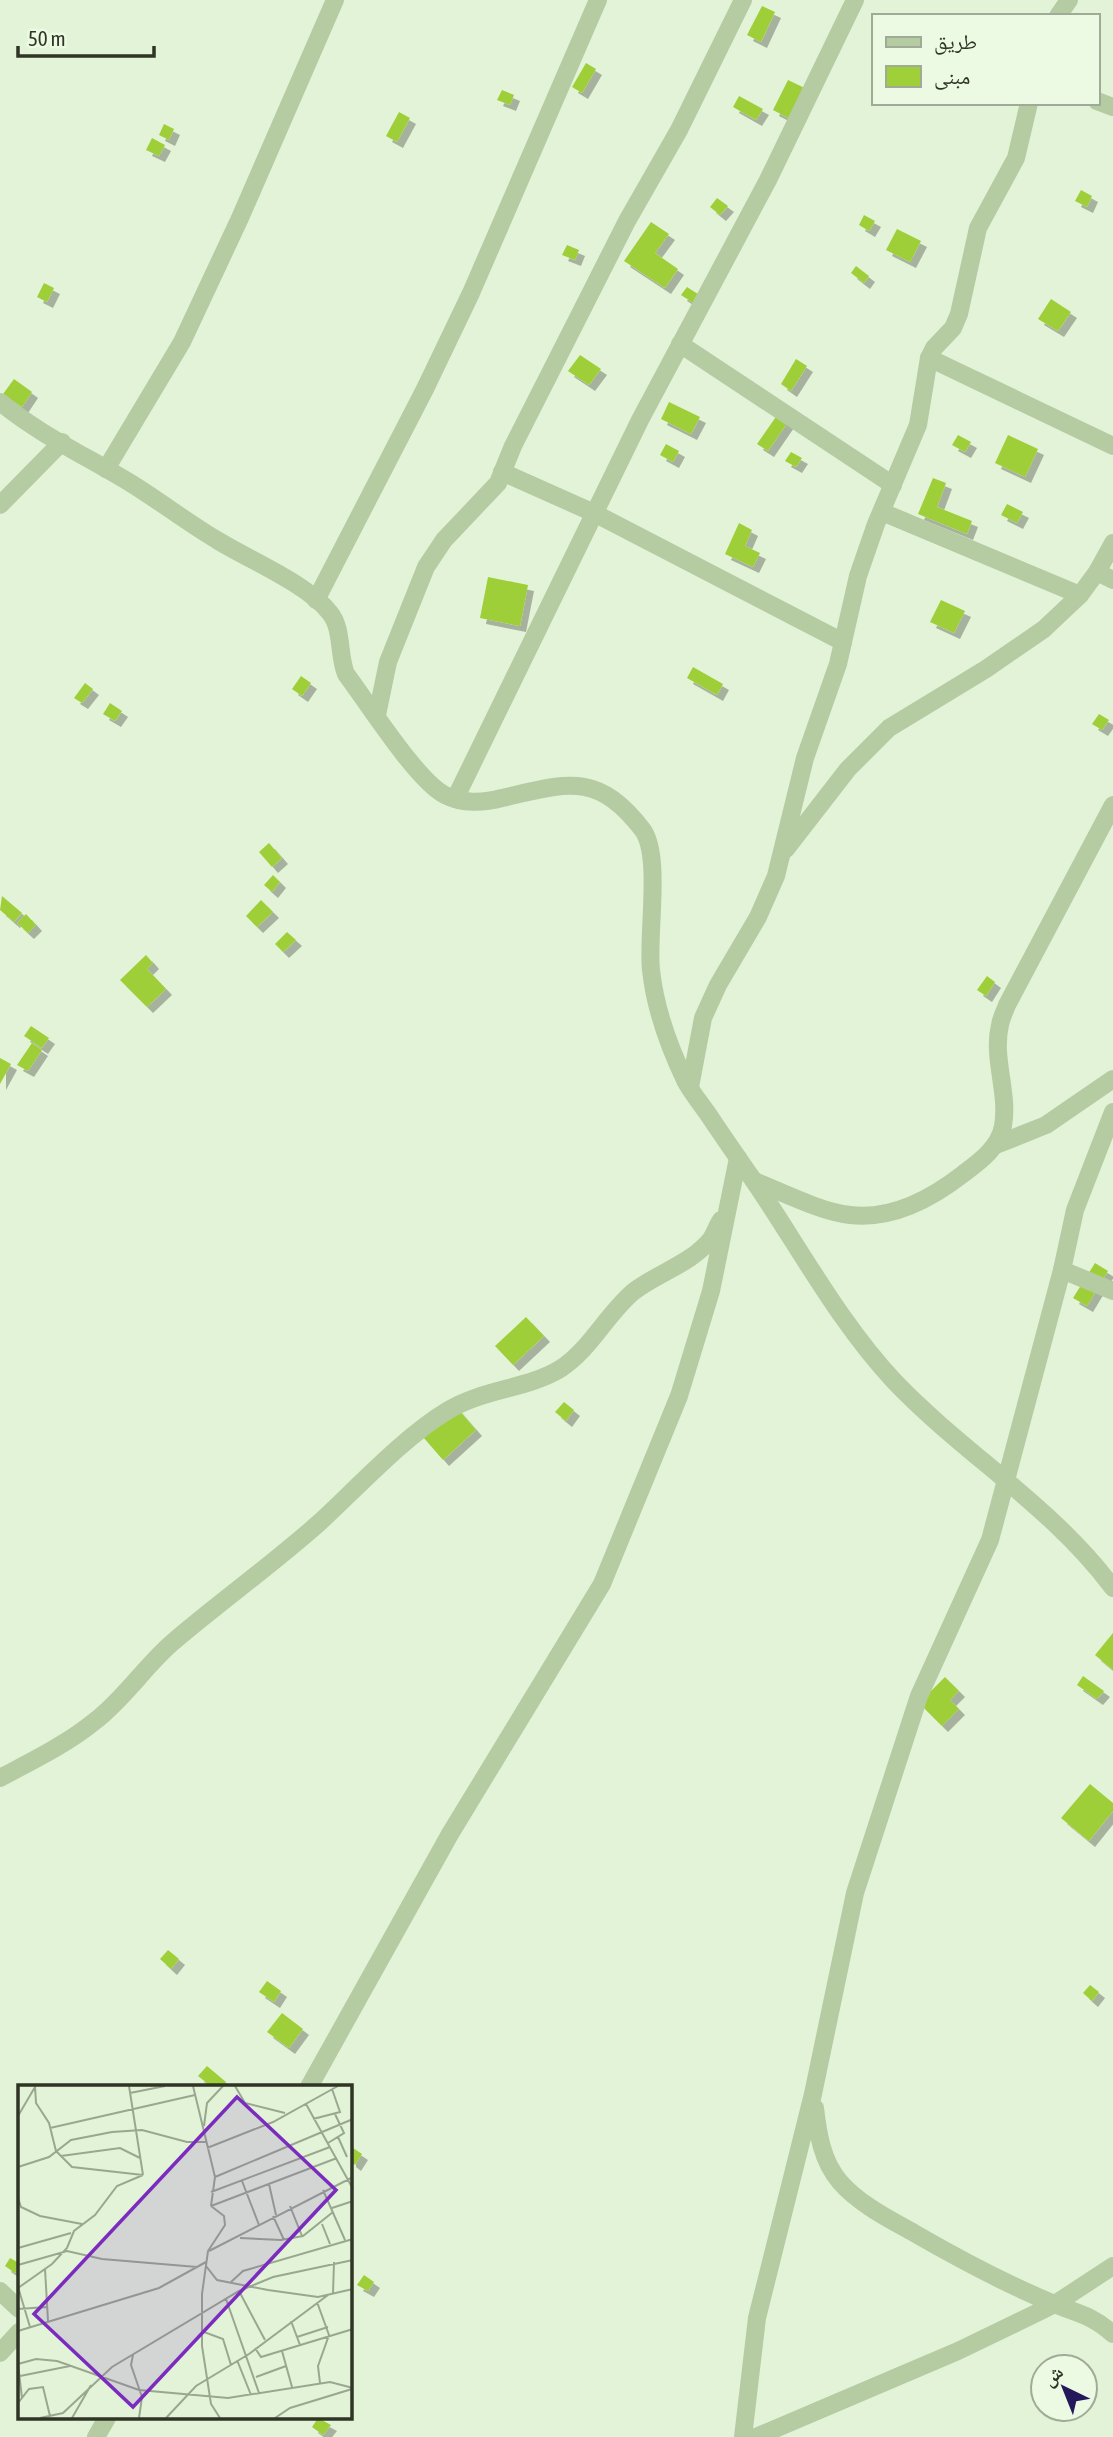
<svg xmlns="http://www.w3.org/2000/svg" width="1113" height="2437" font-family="'Asap Condensed','Noto Naskh Arabic',sans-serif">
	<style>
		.building { fill: #9fcf39; filter: url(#shadow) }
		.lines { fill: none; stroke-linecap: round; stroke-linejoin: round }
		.minor { stroke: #b5cba2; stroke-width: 18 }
		.inset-road { fill: none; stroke: #9aa790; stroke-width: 2 }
		.view { fill: #7b2cbf; fill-opacity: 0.15; stroke: #7b2cbf; stroke-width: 3.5 }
		.inset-edge { fill: none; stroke: #2f3525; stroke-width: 3.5 }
	</style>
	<defs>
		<filter id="shadow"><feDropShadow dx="6" dy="6" stdDeviation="0" flood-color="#0004"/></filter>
	</defs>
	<rect width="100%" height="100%" fill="#e2f3d7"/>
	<g class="building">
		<path d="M762,6L775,12L761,42L747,35Z"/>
		<path d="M586,63L596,69L582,93L572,87Z"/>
		<path d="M788,80L811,91L796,122L773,110Z"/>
		<path d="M502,90L514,95L510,105L497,100Z"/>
		<path d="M739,96L763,109L756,120L733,107Z"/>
		<path d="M399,112L410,118L397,142L386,136Z"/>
		<path d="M164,124L174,129L169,140L159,135Z"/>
		<path d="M152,138L165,145L159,156L146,150Z"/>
		<path d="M1081,190L1092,196L1087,207L1075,201Z"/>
		<path d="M717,198L728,206L720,215L710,207Z"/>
		<path d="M864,215L875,221L869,231L859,225Z"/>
		<path d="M651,222L669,234L655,253L678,269L665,288L624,261Z"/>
		<path d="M897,229L921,241L910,262L886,250Z"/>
		<path d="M567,245L579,250L575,260L562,255Z"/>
		<path d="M856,266L869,276L864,283L851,273Z"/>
		<path d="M44,283L54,288L47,302L37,297Z"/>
		<path d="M687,287L704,298L698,306L681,295Z"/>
		<path d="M1051,299L1071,312L1058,331L1038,319Z"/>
		<path d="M580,355L601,369L589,385L568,371Z"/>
		<path d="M796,359L807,366L791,391L781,384Z"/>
		<path d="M14,379L32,392L22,407L3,394Z"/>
		<path d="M669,402L700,417L691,434L661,419Z"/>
		<path d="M780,411L790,419L768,451L757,444Z"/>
		<path d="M958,435L971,442L965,452L952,445Z"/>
		<path d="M1008,435L1038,449L1025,477L995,463Z"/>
		<path d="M666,444L679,451L673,462L660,455Z"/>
		<path d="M791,452L802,458L796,467L785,461Z"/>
		<path d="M933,478L946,483L937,507L972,521L967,534L918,514Z"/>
		<path d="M1007,504L1023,512L1017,523L1001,515Z"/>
		<path d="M739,523L752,530L745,546L760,553L753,567L725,554Z"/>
		<path d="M488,577L528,585L520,626L480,618Z"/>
		<path d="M941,600L965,611L954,633L930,622Z"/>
		<path d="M693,667L723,684L717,695L687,678Z"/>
		<path d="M301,676L311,683L302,696L292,689Z"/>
		<path d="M85,683L93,689L82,703L74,698Z"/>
		<path d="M110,703L122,711L115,721L103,714Z"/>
		<path d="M1099,714L1109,720L1102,730L1092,724Z"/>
		<path d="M269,843L282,858L272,867L259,852Z"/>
		<path d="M273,875L280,882L272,892L264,885Z"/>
		<path d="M2,896L22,913L14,922L0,910Z"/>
		<path d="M261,900L273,912L257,927L246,916Z"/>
		<path d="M26,914L36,925L28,933L17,923Z"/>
		<path d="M287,932L296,940L283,952L275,944Z"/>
		<path d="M146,955L153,963L147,969L166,989L147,1007L120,980Z"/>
		<path d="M987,976L995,982L986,996L977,990Z"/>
		<path d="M31,1026L49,1038L42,1048L24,1036Z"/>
		<path d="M32,1043L42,1050L28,1071L17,1065Z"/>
		<path d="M0,1058L11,1064L0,1084Z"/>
		<path d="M1095,1263L1108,1271L1087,1306L1073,1298Z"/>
		<path d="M526,1317L544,1336L513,1365L495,1346Z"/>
		<path d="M564,1402L574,1410L566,1421L555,1412Z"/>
		<path d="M456,1407L476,1430L443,1460L423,1437Z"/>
		<path d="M1113,1633V1670L1095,1655Z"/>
		<path d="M1083,1676L1104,1691L1097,1699L1077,1685Z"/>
		<path d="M945,1677L959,1691L950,1700L959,1709L942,1726L919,1703Z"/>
		<path d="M1090,1784L1113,1803V1811L1089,1841L1061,1818Z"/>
		<path d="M168,1950L179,1959L171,1969L160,1959Z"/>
		<path d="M267,1981L281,1991L274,2002L259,1992Z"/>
		<path d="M1090,1985L1099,1992L1092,2001L1083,1993Z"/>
		<path d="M282,2013L303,2029L289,2048L267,2032Z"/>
		<path d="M207,2066L226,2082L222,2087H212L198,2076Z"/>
		<path d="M350,2146L362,2154L355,2165L350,2161Z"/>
		<path d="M10,2258L19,2263L15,2273L5,2266Z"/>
		<path d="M364,2275L374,2282L368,2291L357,2285Z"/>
		<path d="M318,2418L331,2425L323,2435L312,2427Z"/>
	</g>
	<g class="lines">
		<g class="minor">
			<path d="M1058,16L1069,0"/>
			<path d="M1097,101L1113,107"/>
			<path d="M680,344L893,485"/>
			<path d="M929,358L1113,446"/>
			<path d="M0,402C40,435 88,457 132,484C161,502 188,523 217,540C249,560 308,584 330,613C343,629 338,655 346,674C367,702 417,781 445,795C462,804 484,803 502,798C565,784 596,770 642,829C662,854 647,935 651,970C655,1007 670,1049 686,1082C692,1093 701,1104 708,1114C724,1138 740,1161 756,1184C800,1249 841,1325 895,1382C964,1454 1053,1507 1113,1588"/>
			<path d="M106,469L182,342L240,218L335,0"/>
			<path d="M502,472L594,513L843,642"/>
			<path d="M0,505L62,442"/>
			<path d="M882,512L1080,595"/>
			<path d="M1097,572L1113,580"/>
			<path d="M316,600L425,389L471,293L598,0"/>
			<path d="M377,715L388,662L426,567L444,540L498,483L513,446L583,308L627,221L679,130L743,0"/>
			<path d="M455,799L640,420L768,180L855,0"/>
			<path d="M786,849L848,769L889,728L986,669L1044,629L1080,595L1097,572L1113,543"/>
			<path d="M690,1087L703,1018L718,985L758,917L776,876L805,758L838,664L858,576L876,524L918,425L929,358L934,348L953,328L959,314L978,228L1016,158L1029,103"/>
			<path d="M996,1145L1046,1125L1113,1079"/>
			<path d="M754,1181C782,1192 821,1212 850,1215C892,1220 931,1199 963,1174C979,1162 999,1148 1003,1126C1009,1093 992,1058 1000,1025C1001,1018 1005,1011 1007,1005L1113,805"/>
			<path d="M1062,1270L1113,1291"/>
			<path d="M0,1778C32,1761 67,1744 95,1721C124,1699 145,1666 173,1642C221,1601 273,1564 320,1522C358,1487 404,1437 447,1411C482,1389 527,1389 560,1369C590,1350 606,1315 633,1292C657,1273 691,1264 711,1239C715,1233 717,1226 721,1220"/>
			<path d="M309,2087L450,1834L602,1584L679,1396L711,1291L738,1158"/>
			<path d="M815,2108C818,2134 822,2161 840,2182C859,2204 889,2219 914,2233C959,2259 1004,2283 1052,2303C1077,2314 1091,2314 1113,2334"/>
			<path d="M0,2291L19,2309"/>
			<path d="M0,2353L19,2332"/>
			<path d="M96,2437L107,2418"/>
			<path d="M743,2437L757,2318L813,2094L855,1893L919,1696L990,1540L1062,1270L1075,1210L1113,1112"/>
			<path d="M756,2437L958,2351L1055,2304L1113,2266"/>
		</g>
	</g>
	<g transform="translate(18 2085)">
		<rect width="334" height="334" fill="#e2f3d7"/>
		<path class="inset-road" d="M17,1L18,18L31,38L38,66L54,82L125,90M111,1L125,90M175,1L197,92L193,121M217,1L227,18L267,28M112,8L147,1M288,19L335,104M0,31L17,2M295,34L322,27L314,4M186,41L189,18L205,1M32,43L177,10M320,52L329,72M310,58L326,48L317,29M189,63L255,37L320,1M43,71L102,63L122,73M0,82L31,72L53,55L94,47L124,45L169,57H188M197,92L335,34M224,96L241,140M251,99L258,130M305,105L327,155M193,107L312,62M0,113L3,122L22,131L64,139M193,121L206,131L207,140L190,166L184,209V261L193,319L202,333M193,121L319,73M272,121L284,151M314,123L335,116M255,131L266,155M304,139L312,159M222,153L263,155L285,151L315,127M0,163L53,148M191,166L335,92M0,180L49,166L84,174L179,182M188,181L199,195L250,205L300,212L335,204M27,184L30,236M213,197L225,186L335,154M0,202L12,242M0,203L34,179L49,163L56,146L77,130L99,101L125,90M221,206L247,255M315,208L316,177M208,214L241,308M299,217L311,250L300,281L302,298M0,224L29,222M273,236L282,260M0,246L141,203L188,177M186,247L205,254L213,280M279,252L310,242M237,263L243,272L335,244M264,266L274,302M115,270L113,280L124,312L121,333M219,275L233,310M0,279L18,274L39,276L121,305L210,313L312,297L335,303M0,279L4,313M2,291L52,281M238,292L268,281M0,318L11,304L25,302L32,331M22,333L45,328L94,282L221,206L255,192L335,175M54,333L73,300M148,333L178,301L231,269L310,210M257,333L272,323L334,304"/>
		<path class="view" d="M219,12L318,105L115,322L16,229Z"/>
		<rect width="334" height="334" class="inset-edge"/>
	</g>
	<rect x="872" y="14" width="228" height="91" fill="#ecfae3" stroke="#a0ab97" stroke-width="2"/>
	<rect x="886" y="37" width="35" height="10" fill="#b5cba2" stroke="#a0ab97" stroke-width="2"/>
	<text x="934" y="49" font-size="21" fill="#2f3525">طريق</text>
	<rect x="886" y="66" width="35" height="21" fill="#9fcf39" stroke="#a0ab97" stroke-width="2"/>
	<text x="934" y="84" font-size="21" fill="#2f3525">مبنى</text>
	<g transform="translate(1064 2388) rotate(317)"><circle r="33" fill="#ecfae3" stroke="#a0ab97" stroke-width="2"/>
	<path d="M0-5L12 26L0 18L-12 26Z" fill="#22185a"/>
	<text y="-10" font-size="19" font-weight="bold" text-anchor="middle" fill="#2f3525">ش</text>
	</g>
	<path d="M18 46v10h136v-10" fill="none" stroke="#2f3525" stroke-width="3.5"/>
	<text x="28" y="46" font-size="21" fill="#2f3525" stroke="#ecfae3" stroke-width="5" paint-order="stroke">50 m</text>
</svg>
